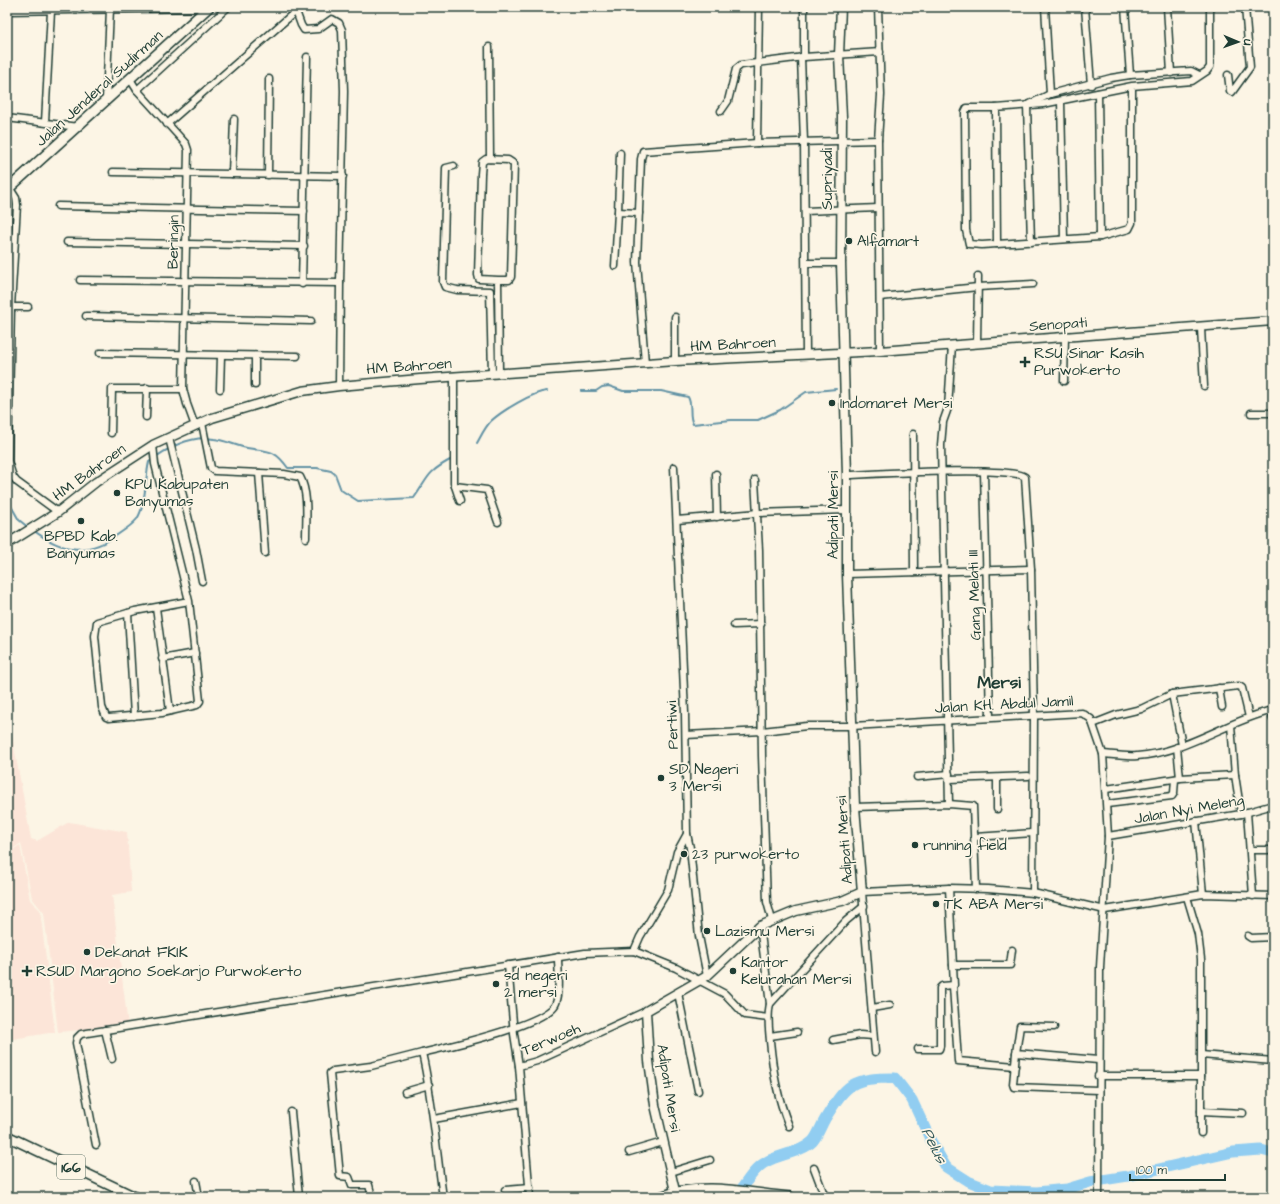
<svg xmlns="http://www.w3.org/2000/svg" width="1280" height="1204" font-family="'Architects Daughter',sans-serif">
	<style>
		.built { fill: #fce5d8 }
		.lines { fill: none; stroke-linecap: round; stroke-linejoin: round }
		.stream { stroke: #6393a5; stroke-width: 2 }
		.river { stroke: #91cdf1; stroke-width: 11 }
		.street-casing { stroke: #1f3d34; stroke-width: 9 }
		.secondary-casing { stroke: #1f3d34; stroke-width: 11 }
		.primary-casing { stroke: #1f3d34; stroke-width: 12 }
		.street { stroke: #fcf5e5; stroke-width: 6 }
		.secondary { stroke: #fcf5e5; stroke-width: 8 }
		.primary { stroke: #fcf5e5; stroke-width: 9 }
		.poi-dot { fill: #1f3d34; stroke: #fcf5e5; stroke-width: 1.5 }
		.labels { text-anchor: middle; stroke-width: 3.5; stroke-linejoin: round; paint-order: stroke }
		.shield { fill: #fcf5e5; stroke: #617469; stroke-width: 1 }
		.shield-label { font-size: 14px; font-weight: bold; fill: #1f3d34 }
		.street-label { font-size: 15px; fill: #1f3d34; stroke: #fcf5e5 }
		.poi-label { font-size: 15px; fill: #1f3d34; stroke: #fcf5e5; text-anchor: start }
		.water-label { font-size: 16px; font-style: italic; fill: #365a5a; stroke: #fcf5e5 }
		.quarter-label { font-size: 17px; font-weight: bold; fill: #1f3d34; stroke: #fcf5e5 }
	</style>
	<rect width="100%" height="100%" fill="#fcf5e5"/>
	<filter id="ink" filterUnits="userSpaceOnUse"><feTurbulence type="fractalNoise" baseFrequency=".025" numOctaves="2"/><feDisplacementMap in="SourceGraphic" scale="8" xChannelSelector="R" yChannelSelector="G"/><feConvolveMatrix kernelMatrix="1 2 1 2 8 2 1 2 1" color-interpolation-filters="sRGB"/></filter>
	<g filter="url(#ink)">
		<g class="built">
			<path d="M11,730L31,839L37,841L69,822L127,832L131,892L112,895L128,1026L58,1032L44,913L32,898L21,843L7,853V731Z"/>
			<path d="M20,845L30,900L40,910L55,1032L7,1040V854Z"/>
		</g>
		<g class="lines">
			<g class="stream">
				<path d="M581,391H596L602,387L609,386L623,391H661L688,397C693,406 688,415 693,424L731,420H758L780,410L806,392L836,389"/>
				<path d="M477,443C481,436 485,427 491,421C502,411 533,392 547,391"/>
				<path d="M7,499L19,520L29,528"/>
				<path d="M33,530C63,553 89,556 120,533C126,529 133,524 137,519C146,505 145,479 149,462C167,448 191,435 214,439C225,440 236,446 247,448C268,452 274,448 288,468H317L331,471L335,474L341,490L358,501L414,498C429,477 426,473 450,460"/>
			</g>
			<path class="river" d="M736,1197C744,1186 753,1169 766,1162C780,1154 801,1153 813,1141C818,1135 821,1126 825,1119C847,1083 852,1078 895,1078L912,1100L931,1141L946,1167L968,1181L991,1190L1037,1192L1067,1189L1090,1182L1128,1176L1233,1152L1261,1150L1273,1153"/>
			<g class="street-casing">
				<g id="street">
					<path d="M804,7V57"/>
					<path d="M878,7L881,95L878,140L880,351"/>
					<path d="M1045,7L1050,94"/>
					<path d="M1085,7L1091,85"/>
					<path d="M1125,7L1130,75"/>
					<path d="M1167,7L1171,73"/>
					<path d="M7,11L208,8"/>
					<path d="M489,47L490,159"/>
					<path d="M801,57L804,142L806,354"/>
					<path d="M1228,75L1230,91L1232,92L1250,67L1245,7"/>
					<path d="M130,79L137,90L186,144L188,150L183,389L187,404L195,426"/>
					<path d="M1132,86V223L1129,229L1100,237L982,245L969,244L966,230L965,112L967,108H996L1043,104L1132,86L1192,81L1207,71L1210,67V7"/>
					<path d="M137,90L228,7"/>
					<path d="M1098,93L1100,237"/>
					<path d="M106,100L110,9"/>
					<path d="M1061,101L1064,239"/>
					<path d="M1030,104L1050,94L1111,78L1130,75L1191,71L1199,75"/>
					<path d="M1027,105L1031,242"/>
					<path d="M996,108L997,244"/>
					<path d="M721,111L728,101L736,69L741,65L804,57L880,52"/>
					<path d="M7,118L78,127"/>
					<path d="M45,122L51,11"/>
					<path d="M167,124L295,12"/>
					<path d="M757,143L759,7"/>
					<path d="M454,166L446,168L443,282L445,287L457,290L490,291L492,374"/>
					<path d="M113,172L343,176"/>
					<path d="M232,174L234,119"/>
					<path d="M268,175L269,79"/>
					<path d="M9,187L16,198L17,205L11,307L8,461L13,477L17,482L58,512"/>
					<path d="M58,206L304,211"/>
					<path d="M805,211L878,208"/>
					<path d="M618,212L620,153"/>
					<path d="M67,242L304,246"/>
					<path d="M806,263H841"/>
					<path d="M615,266L618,212L639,213"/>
					<path d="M80,280L340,283L344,91L342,30L339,23L332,19L318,29L304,30L301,25L297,14L290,7"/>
					<path d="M498,280H509L511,277L514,164L508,160L486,159L482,162L481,174L478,275L479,279L498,280L499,373"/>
					<path d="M302,284L307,57"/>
					<path d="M880,297L978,287L1033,284"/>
					<path d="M11,307H28"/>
					<path d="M86,316L311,321"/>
					<path d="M675,317V361"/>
					<path d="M1201,328L1204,386"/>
					<path d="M977,343L978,276"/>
					<path d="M100,353L297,356"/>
					<path d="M645,363L637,262L641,159L643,151L757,143L878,140"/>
					<path d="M454,376V483L455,486L487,490L498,522"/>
					<path d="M1064,381L1065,336"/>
					<path d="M255,385V356"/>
					<path d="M339,386L340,283"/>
					<path d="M220,389L221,356"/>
					<path d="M1251,413H1273"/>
					<path d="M146,417L147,388"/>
					<path d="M202,423L211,468L215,471L284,474L300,477C309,493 306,520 306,538"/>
					<path d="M111,433L112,389H183"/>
					<path d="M913,434L914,572"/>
					<path d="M169,438L196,549L202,581"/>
					<path d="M153,445L155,464L189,601L200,701L197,705L162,713L109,718L106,717L102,707L95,636L97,622L135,611L189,601"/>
					<path d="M674,467L685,713L687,834L690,848L699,936L707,976"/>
					<path d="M984,472L990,717"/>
					<path d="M259,473L265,553"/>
					<path d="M716,474L717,517"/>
					<path d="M847,475C873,474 1011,466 1025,477L1031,569L1034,716L1033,893"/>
					<path d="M755,480L759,550L762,756L767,902L772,920"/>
					<path d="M455,486L460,501"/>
					<path d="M677,520L758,513L847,510"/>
					<path d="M847,574L1031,569"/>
					<path d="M156,608L170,711"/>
					<path d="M128,613L134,716"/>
					<path d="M734,625L761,624"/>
					<path d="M162,659L195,653"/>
					<path d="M1219,688L1222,707"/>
					<path d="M1172,694L1182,745"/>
					<path d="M1271,710L1273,719"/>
					<path d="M1093,724L1116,715L1141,709L1172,694L1239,686L1242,688L1249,717"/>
					<path d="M1231,725L1235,775L1241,814"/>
					<path d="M686,735L762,731L807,726H852L1082,713L1091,719L1103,754L1108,836L1100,967L1099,1197"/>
					<path d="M1177,747L1180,778"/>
					<path d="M1103,754C1114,755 1126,757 1137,756C1185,753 1227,721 1273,710"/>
					<path d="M917,777L949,774"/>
					<path d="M950,779L1028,776"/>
					<path d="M1106,789L1180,778L1235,775"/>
					<path d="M949,804L941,445L943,422L948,408L952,345"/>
					<path d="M1107,804L1172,796L1174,793L1175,779"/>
					<path d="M855,807L949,804L973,806L976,889"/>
					<path d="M997,809V778"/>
					<path d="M1247,812L1253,896"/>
					<path d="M1196,821L1203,894"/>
					<path d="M1108,836L1241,814L1273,805"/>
					<path d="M975,837L1033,833"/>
					<path d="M1250,850H1273"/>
					<path d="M1187,897L1198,934L1201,959V1133"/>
					<path d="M760,926L770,1004"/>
					<path d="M1248,936L1251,938L1273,937"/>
					<path d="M634,951L640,937L668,890L677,852L687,834"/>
					<path d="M508,965L514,1034L519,1066"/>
					<path d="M953,965H1010L1012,950"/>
					<path d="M953,986L958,1061L1015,1066"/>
					<path d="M678,993L698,1091"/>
					<path d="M872,1008L890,1005"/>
					<path d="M1054,1027L1020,1026L1016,1053L1098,1060"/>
					<path d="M105,1030L112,1059"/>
					<path d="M770,1036L797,1032"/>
					<path d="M833,1040L860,1035L873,1036"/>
					<path d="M918,1049H939L940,1046V988L942,986L954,985L949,888"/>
					<path d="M875,1052L862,892L949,888L988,889L1033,893L1105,910L1203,894L1273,896"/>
					<path d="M1016,1053L1013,1084L1014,1087L1098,1090"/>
					<path d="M1201,1055L1273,1061"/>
					<path d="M1098,1076H1201"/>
					<path d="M405,1092L429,1085"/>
					<path d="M1201,1111L1243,1113"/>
					<path d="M291,1112L299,1197"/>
					<path d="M434,1119L522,1103"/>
					<path d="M789,1126C777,1097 773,1072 770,1041C769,1029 767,1016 770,1004L846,921L864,906"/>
					<path d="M96,1145L76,1043L77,1038L81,1034L585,953L634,951L676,968L725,994L745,1015L768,1018"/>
					<path d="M629,1152L663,1142"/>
					<path d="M814,1168L825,1197"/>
					<path d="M671,1172L710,1160"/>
					<path d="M196,1181L199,1197"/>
					<path d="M505,1190L530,1188"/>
					<path d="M372,1197L369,1185H352L349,1177L340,1176L330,1073L333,1071L371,1066L422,1053"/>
					<path d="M443,1197C436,1149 433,1101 422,1053C446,1047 548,1025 556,1003C561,990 558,971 558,957"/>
					<path d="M530,1197L519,1066L537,1061L646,1011"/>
				</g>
			</g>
			<g class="secondary-casing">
				<g id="secondary">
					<path d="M7,544L58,512L96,482L153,445L212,418L302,391L339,386L420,379L675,361L880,351L1273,321"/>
					<path d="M675,1191L655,1105L649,1061L646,1011L707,976L760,926L796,911L842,901L862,892L855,807L847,574V475L841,263L842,117L839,55L841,7"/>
				</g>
			</g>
			<g class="primary-casing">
				<g id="primary">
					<path d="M7,190L209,7"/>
					<path d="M7,1136L135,1197"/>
					<path d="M660,1197C702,1181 747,1193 790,1197"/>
				</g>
			</g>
			<use href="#street" class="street"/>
			<use href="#secondary" class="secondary"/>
			<use href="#primary" class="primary"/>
		</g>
	</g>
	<g class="poi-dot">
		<circle cx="849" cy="241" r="4"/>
		<path d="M1023 356h4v4h4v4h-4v4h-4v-4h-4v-4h4z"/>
		<circle cx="832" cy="403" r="4"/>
		<circle cx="117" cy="493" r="4"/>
		<circle cx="81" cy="521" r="4"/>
		<circle cx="661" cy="778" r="4"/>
		<circle cx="915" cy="845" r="4"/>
		<circle cx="684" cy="854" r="4"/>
		<circle cx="936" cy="904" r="4"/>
		<circle cx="707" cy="931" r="4"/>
		<circle cx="87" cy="952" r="4"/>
		<path d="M25 965h4v4h4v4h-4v4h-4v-4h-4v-4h4z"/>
		<circle cx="733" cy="971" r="4"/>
		<circle cx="496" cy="984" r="4"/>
	</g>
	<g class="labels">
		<rect class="shield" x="57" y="1155" width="28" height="24" rx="3"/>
		<g class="shield-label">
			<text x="71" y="1172">166</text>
		</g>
		<g class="street-label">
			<text transform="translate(99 88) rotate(-42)" y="5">Jalan Jenderal Sudirman</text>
			<text transform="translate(827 179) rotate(-90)" y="5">Supriyadi</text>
			<text transform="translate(173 242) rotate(-89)" y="5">Beringin</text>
			<text transform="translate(1058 324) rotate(-4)" y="5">Senopati</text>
			<text transform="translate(733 344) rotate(-3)" y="5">HM Bahroen</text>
			<text transform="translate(409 366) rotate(-4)" y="5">HM Bahroen</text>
			<text transform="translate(89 472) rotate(-36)" y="5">HM Bahroen</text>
			<text transform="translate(833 515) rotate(-90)" y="5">Adipati Mersi</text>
			<text transform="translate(974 595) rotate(-92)" y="5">Gang Melati III</text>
			<text transform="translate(1004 704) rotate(-3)" y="5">Jalan KH. Abdul Jamil</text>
			<text transform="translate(672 725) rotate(-92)" y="5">Pertiwi</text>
			<text transform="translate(1189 809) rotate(-10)" y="5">Jalan Nyi Meleng</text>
			<text transform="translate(844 840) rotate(-94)" y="5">Adipati Mersi</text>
			<text transform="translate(551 1039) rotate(-23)" y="5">Terwoeh</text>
			<text transform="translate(669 1088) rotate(81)" y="5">Adipati Mersi</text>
		</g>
		<g class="poi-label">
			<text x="857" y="246">Alfamart</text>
			<text x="1034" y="358">RSU Sinar Kasih<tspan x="1034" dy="17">Purwokerto</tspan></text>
			<text x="840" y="408">Indomaret Mersi</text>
			<text x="125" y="489">KPU Kabupaten<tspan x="125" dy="17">Banyumas</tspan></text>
			<text x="81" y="541" text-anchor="middle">BPBD Kab.<tspan x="81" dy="17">Banyumas</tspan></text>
			<text x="669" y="774">SD Negeri<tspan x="669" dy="17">3 Mersi</tspan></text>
			<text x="923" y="850">running field</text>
			<text x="692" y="859">23 purwokerto</text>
			<text x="944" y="909">TK ABA Mersi</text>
			<text x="715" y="936">Lazismu Mersi</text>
			<text x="95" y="957">Dekanat FKIK</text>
			<text x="741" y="967">Kantor<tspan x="741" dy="17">Kelurahan Mersi</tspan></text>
			<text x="36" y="976">RSUD Margono Soekarjo Purwokerto</text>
			<text x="504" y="980">sd negeri<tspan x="504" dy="17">2 mersi</tspan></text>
		</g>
		<g class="water-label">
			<text transform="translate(935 1145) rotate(63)" y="6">Pelus</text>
		</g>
		<g class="quarter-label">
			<text x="999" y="688">Mersi</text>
		</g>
	</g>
	<rect width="1280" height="1204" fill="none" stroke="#fcf5e5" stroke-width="24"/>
	<rect x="12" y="12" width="1256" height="1180" fill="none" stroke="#1f3d34" stroke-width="1.5" filter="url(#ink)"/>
	<g transform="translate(1238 42) rotate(92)" stroke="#fcf5e5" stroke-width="3" paint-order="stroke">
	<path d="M0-3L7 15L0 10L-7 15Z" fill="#1f3d34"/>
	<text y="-6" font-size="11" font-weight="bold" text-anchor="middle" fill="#1f3d34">U</text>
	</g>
	<path d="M1130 1174v6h95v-6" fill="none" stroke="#1f3d34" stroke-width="2"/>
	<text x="1136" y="1174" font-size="12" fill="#1f3d34" stroke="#fcf5e5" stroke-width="3" paint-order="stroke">100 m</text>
</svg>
